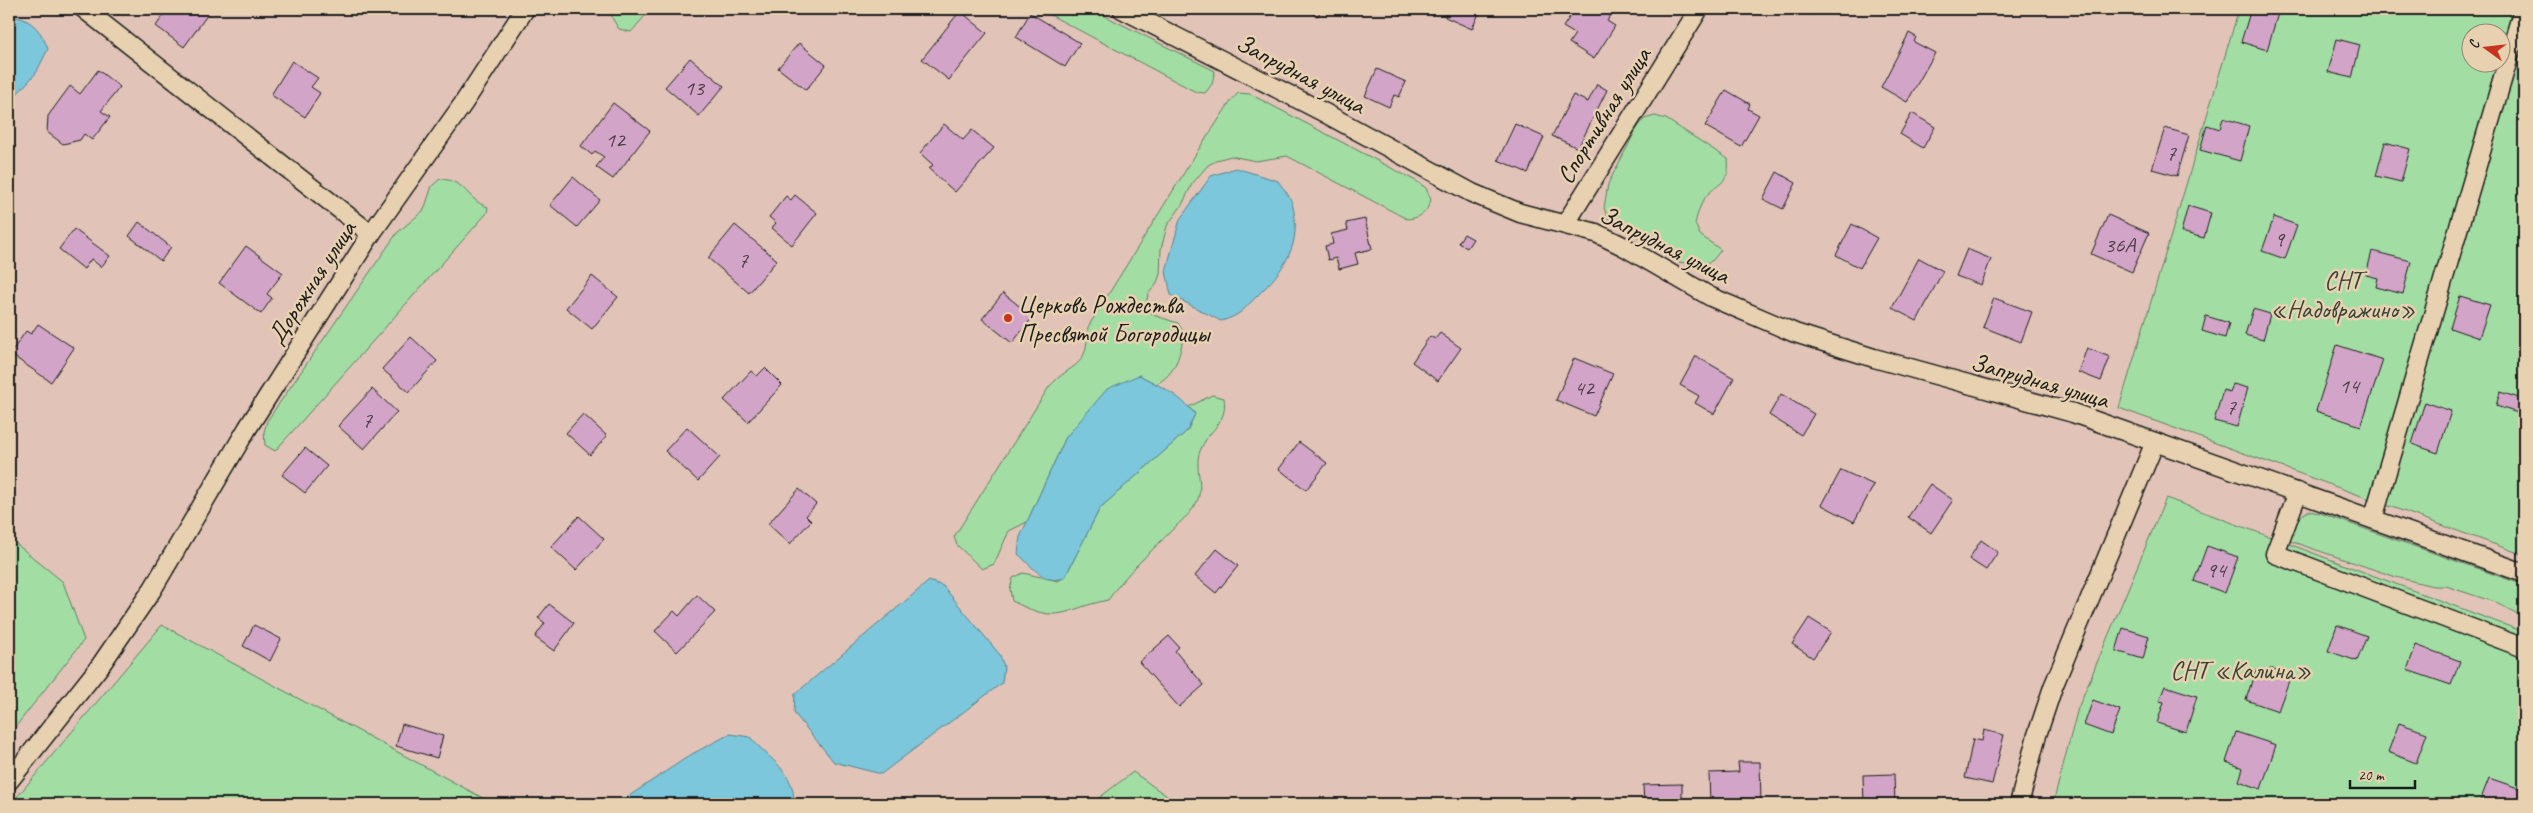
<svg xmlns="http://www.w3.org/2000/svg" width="2533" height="813" font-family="Caveat,sans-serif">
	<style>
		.green { fill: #a2dea4; stroke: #5f7d60; fill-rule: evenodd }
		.water { fill: #7cc7dc; stroke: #56838f }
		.building { fill: #d2a5c8; stroke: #1c1c1c }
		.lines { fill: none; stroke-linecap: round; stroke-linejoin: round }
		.street-casing { stroke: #1c1c1c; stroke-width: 21 }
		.street { stroke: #e7d1b0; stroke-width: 18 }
		.poi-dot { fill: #c8321e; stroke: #e7d1b0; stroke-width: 2 }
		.labels { text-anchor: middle; stroke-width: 5; stroke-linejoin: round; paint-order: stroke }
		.number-label { font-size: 22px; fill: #4a3e47 }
		.street-label { font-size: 25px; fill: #1c1c1c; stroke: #e7d1b0 }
		.park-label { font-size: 25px; fill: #374337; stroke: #e7d1b0 }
		.poi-label { font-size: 25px; fill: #1c1c1c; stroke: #e7d1b0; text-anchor: start }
	</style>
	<rect width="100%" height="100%" fill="#e1c4b7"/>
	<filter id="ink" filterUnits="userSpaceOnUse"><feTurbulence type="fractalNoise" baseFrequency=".02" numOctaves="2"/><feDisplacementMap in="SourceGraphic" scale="10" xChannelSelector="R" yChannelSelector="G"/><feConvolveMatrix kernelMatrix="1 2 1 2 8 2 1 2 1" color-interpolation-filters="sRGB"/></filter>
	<g filter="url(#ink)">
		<g class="green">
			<path d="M611,9H651L631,32L619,29L612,18Z"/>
			<path d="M1039,9H1091L1215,71L1212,84L1205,93L1196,92Z"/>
			<path d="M2239,9H2524V555L2119,408ZM2470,32H2500V62H2470Z"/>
			<path d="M1238,93L1250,94L1416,181L1426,188L1431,200C1426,213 1421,218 1407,219L1287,156L1256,161L1231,156L1220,159L1208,165L1192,184L1182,205L1167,226L1161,249L1160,274L1156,285L1148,294L1146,305L1153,315L1178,323L1184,333C1180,355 1176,374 1156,384L1139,375L1066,437L1027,522L1009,531L994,564L982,569L957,545L954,537L1049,387C1073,360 1087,372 1088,327L1204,141C1215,127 1227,104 1238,93Z"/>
			<path d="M1655,116L1666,119L1728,159C1731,187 1714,182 1703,201C1699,207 1697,216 1695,224L1700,235L1721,250L1713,260L1702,265L1678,262L1608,219L1604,208L1608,184L1636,130L1644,119Z"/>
			<path d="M440,179C467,180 466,200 488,207L487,213L275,451L265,445L264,432L267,421L397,233L424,210L432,186Z"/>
			<path d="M1212,395L1224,398C1228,424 1209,428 1200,451C1193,470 1207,487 1194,507C1189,515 1180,522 1173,529C1151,552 1126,573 1108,600C1062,609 1061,626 1012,601L1010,589L1013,578L1023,573L1058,581L1065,577L1100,508L1187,431L1195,414L1189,407Z"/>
			<path d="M2166,498L2524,632V804H2053L2078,708Z"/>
			<path d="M2308,511L2320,513L2524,585V617L2494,602L2446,586H2433L2396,577L2290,541C2292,526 2295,519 2308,511Z"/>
			<path d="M9,538L63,582L84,640L9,735Z"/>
			<path d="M162,625L494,804H11Z"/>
			<path d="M1133,772L1178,804H1091Z"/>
		</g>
		<g class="water">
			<path d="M17,17C34,21 42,33 48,49L36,73L9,103V19Z"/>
			<path d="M1236,168L1278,181C1282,187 1290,196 1292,203C1303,243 1285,269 1258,295C1244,309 1240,316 1221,321L1171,295L1166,271L1180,219L1211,176Z"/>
			<path d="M1139,375C1160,386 1180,395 1195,414L1187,431L1100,508L1065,577C1046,587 1032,566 1018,554L1020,537L1066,437L1107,389Z"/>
			<path d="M929,581L943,586L1000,655L1004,667L1002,683L881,774L834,762L794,713L795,694Z"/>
			<path d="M730,734L750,737C769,760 795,770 794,804H617L692,754Z"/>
		</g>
		<g class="building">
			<path d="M168,9H201L208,14L184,47L156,26Z"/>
			<path d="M840,9H854L848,15Z"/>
			<path d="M1304,9H1322L1318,16Z"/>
			<path d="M1448,9H1481L1472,29L1445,17Z"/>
			<path d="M1575,9H1609L1613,12L1607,21L1615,26L1594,59L1569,43L1575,34L1563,27Z"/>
			<path d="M1804,9H1818L1815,15Z"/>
			<path d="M2251,9L2279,10L2267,50L2241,42Z"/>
			<path d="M960,11L987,33L949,80L922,59Z"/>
			<path d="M1030,13L1080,43L1065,67L1016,37Z"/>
			<path d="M1909,33L1916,37L1914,42L1935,53L1907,102L1881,87Z"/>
			<path d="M2337,39L2360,45L2352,78L2328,72Z"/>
			<path d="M799,43L826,65L806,90L778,68Z"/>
			<path d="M690,58L724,86L699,116L665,87Z"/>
			<path d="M292,61L318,78L311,87L320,93L305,117L271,95Z"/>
			<path d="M1377,69L1406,82L1399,97L1394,95L1389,107L1365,96Z"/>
			<path d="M98,70L120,87L101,111L110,117L92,140L84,134L80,140L63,144L47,132L48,116L70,86L80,94Z"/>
			<path d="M1597,84L1607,90L1578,148L1552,136L1573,95L1588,102Z"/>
			<path d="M1726,90L1750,104L1748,109L1759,115L1741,147L1705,126Z"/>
			<path d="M613,103L650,131L613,179L596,167L604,157L595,151L592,155L581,146Z"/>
			<path d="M1912,113L1935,127L1923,148L1900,134Z"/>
			<path d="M2223,118L2249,126L2240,161L2200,150L2207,125L2220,129Z"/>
			<path d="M944,124L963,140L972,130L994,148L955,192L929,169L933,165L920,153Z"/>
			<path d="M1515,124L1544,137L1528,173L1498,160Z"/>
			<path d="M2165,128L2189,135L2177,176L2152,169Z"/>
			<path d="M2385,142L2410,149L2401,182L2376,176Z"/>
			<path d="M1777,172L1796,183L1783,209L1763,199Z"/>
			<path d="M573,177L600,200L577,227L550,205Z"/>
			<path d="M795,195L817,213L792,245L772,228L776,223L769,217L786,196L791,200Z"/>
			<path d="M2188,206L2211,213L2204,238L2181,232Z"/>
			<path d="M2108,215L2149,233L2132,272L2091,254Z"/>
			<path d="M2274,217L2297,225L2285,259L2262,251Z"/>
			<path d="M1365,219L1372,249L1355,253L1358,264L1339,269L1336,258L1328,260L1325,246L1333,244L1331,234L1348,230L1346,223Z"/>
			<path d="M139,222L171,247L161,261L129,236Z"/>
			<path d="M1852,224L1877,238L1860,268L1836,255Z"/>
			<path d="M735,225L777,260L749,293L708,258Z"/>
			<path d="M74,229L110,256L101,267L91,259L84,269L59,249Z"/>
			<path d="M1464,234L1473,239L1467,248L1458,243Z"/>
			<path d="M246,246L283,273L267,294L272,298L261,314L219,283Z"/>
			<path d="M1967,249L1991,259L1981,285L1956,276Z"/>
			<path d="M2372,251L2411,261L2403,294L2376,287L2378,278L2366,275Z"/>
			<path d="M1919,258L1943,271L1917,321L1892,308Z"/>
			<path d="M592,276L618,297L592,329L566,308Z"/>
			<path d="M1003,293L1033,317L1012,343L982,319Z"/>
			<path d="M2460,296L2490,305L2479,338L2450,328Z"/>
			<path d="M1994,298L2032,312L2021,342L1983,327Z"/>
			<path d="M2253,309L2270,314L2263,340L2245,335Z"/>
			<path d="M2206,316L2229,323L2225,338L2202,331Z"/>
			<path d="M38,324L74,348L51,382L10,354L26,331L31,334Z"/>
			<path d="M1440,333L1461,348L1438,381L1412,362L1430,336L1435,339Z"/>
			<path d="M411,337L437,361L409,392L382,369Z"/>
			<path d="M2337,345L2383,360L2361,426L2316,411Z"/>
			<path d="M2087,348L2110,357L2101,381L2078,372Z"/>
			<path d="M1696,356L1734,378L1714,414L1695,403L1699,396L1680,385Z"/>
			<path d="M1574,358L1613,374L1594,416L1556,400Z"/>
			<path d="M765,368L782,385L748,422L724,400L751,371L757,376Z"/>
			<path d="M2233,384L2248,388L2237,427L2214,421L2223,390L2230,392Z"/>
			<path d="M372,389L397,412L364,449L338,426Z"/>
			<path d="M2500,392L2522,399L2518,413L2496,406Z"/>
			<path d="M1781,394L1814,414L1801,435L1769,415Z"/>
			<path d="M2425,402L2451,411L2438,453L2412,444Z"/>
			<path d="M583,414L607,436L590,455L566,433Z"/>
			<path d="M687,427L720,457L698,481L665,451Z"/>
			<path d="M1299,442L1327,463L1306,490L1279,469Z"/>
			<path d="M305,448L327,466L305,493L282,475Z"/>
			<path d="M1841,470L1874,485L1854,522L1822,505Z"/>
			<path d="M1930,484L1953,500L1931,533L1908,517Z"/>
			<path d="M799,489L816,504L806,516L811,521L790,544L768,524Z"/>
			<path d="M579,516L604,539L576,570L551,547Z"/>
			<path d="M1981,540L1998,552L1986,570L1969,559Z"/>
			<path d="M2207,546L2238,557L2225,593L2194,581Z"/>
			<path d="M1217,549L1238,566L1216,593L1195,576Z"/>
			<path d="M697,595L715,612L677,652L655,631L674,611L679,616Z"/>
			<path d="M549,604L574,623L554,651L535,637L545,623L538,618Z"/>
			<path d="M1809,618L1831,632L1813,658L1792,644Z"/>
			<path d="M254,625L281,639L270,661L243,646Z"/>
			<path d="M2337,625L2367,636L2357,661L2328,651Z"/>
			<path d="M2123,628L2149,636L2143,659L2116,651Z"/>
			<path d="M1169,636L1179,647L1175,651L1204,685L1179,707L1139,662Z"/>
			<path d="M2416,645L2460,661L2451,685L2407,670Z"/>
			<path d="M2270,668L2291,675L2278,711L2246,700L2255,671L2267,675Z"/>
			<path d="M2165,686L2197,696L2186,732L2157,723L2164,702L2159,701Z"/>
			<path d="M2093,700L2120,710L2111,735L2084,725Z"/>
			<path d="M2399,723L2427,733L2416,763L2388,752Z"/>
			<path d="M402,724L443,736L437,758L396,746Z"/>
			<path d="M1984,730L2004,735L1992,784L1965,778L1973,739L1982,741Z"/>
			<path d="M2236,732L2276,745L2261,789L2239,781L2243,768L2226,762Z"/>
			<path d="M1738,762H1760L1761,804H1710L1709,773L1739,772Z"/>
			<path d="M1894,774L1895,804H1864L1863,775Z"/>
			<path d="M2489,778L2524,790V804H2479Z"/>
			<path d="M1682,784V804H1644L1643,785Z"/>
		</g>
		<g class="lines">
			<g class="street-casing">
				<g id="street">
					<path d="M84,9L371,234"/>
					<path d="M1122,9L1323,112L1472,193L1520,213L1596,233L1623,246L1711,297L1795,333L1874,358L2073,413L2524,573"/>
					<path d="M1566,223L1699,9"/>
					<path d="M2298,492L2275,554L2524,648"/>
					<path d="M2373,519L2523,9"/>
					<path d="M9,781L100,666L152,590L247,429L371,234L463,104L525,9"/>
					<path d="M2019,804L2037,735L2053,687L2155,442"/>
				</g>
			</g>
			<use href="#street" class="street"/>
		</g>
	</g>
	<circle class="poi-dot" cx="1008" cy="318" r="5"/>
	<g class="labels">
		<g class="number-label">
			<text x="694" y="95">13</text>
			<text x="615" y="147">12</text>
			<text x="2171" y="160">7</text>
			<text x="2279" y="246">9</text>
			<text x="2120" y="252">36А</text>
			<text x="743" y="267">7</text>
			<text x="2349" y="393">14</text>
			<text x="1584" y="395">42</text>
			<text x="2231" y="414">7</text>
			<text x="367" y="427">7</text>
			<text x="2216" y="577">94</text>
		</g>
		<g class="street-label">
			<text transform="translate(1301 73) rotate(28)" y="9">Запрудная улица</text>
			<text transform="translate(1603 115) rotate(-58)" y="9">Спортивная улица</text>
			<text transform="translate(1665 244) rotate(27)" y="9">Запрудная улица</text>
			<text transform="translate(311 282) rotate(-57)" y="9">Дорожная улица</text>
			<text transform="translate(2040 380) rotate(16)" y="9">Запрудная улица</text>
		</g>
		<g class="park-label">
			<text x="2343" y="289">СНТ<tspan x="2343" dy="29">«Надовражино»</tspan></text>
			<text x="2241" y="679">СНТ «Калина»</text>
		</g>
		<g class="poi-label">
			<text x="1018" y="313">Церковь Рождества<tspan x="1018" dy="29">Пресвятой Богородицы</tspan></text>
		</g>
	</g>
	<rect width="2533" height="813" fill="none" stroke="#e7d1b0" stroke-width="30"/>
	<rect x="15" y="15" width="2503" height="783" fill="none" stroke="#1c1c1c" stroke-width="2" filter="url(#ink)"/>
	<g transform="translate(2486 48) rotate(285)"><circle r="24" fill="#e7d1b0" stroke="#968975"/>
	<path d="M0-4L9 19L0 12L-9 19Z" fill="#c8321e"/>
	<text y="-8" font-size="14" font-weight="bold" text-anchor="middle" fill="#1c1c1c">С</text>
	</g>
	<path d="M2350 780v8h65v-8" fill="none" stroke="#1c1c1c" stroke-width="2.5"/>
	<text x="2358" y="780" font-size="15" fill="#1c1c1c" stroke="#e7d1b0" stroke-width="4" paint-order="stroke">20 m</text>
</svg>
